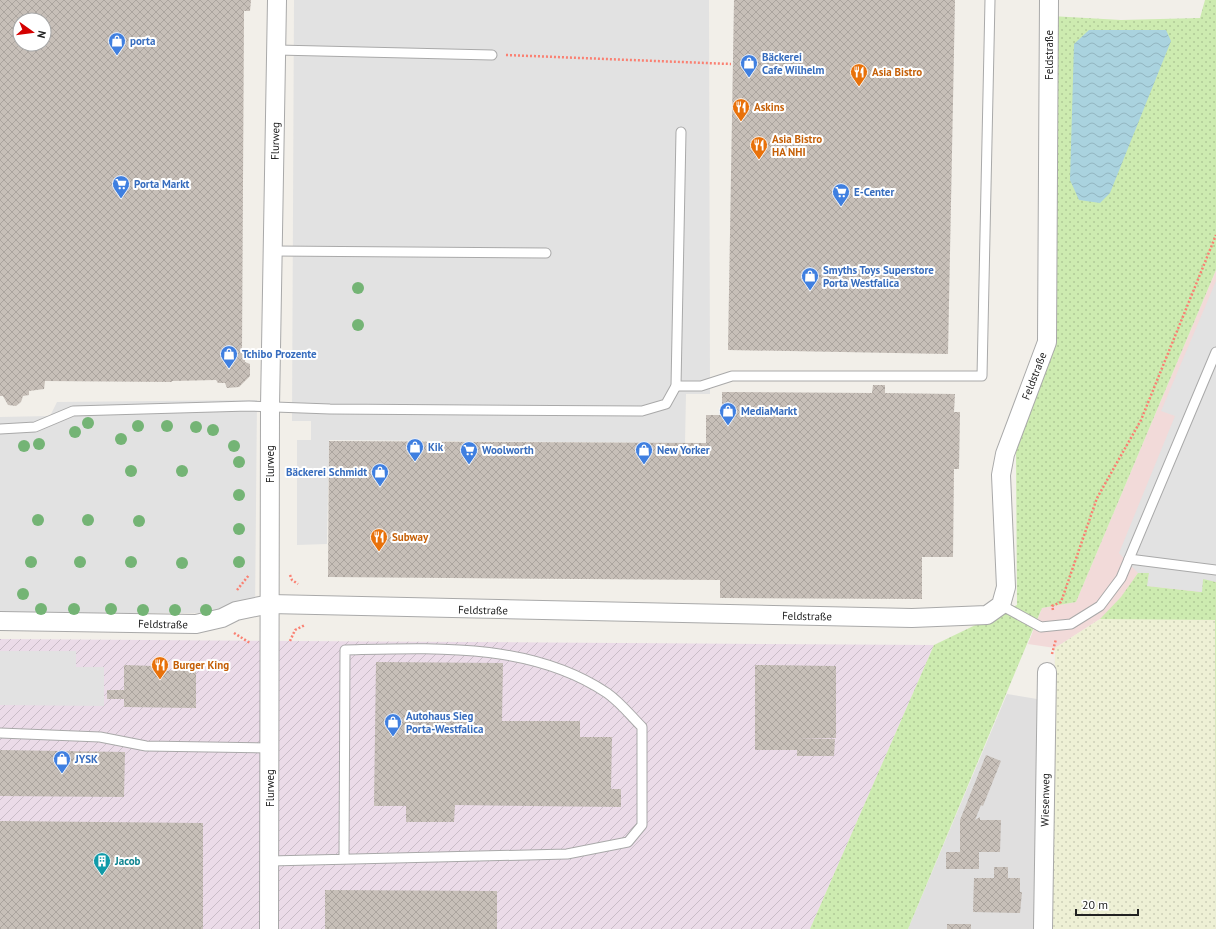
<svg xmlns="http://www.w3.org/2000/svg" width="1216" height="929" font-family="'PT Sans',sans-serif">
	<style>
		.residential { fill: #e0dfdf }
		.commercial { fill: #f2dad9 }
		.industrial { fill: url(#industrial-furrows) }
		.farmland { fill: url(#farmland-dots) }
		.grass { fill: url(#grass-dots) }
		.parking { fill: #e2e2e2 }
		.water { fill: url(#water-waves) }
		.building { fill: url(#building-cross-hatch); fill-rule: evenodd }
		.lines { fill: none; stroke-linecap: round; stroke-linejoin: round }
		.service-casing { stroke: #a9a9a9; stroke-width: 11 }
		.minor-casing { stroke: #a9a9a9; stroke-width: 20 }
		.path { stroke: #fa8072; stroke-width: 2.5; stroke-dasharray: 2 2; stroke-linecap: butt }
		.service { stroke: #fff; stroke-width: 9 }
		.minor { stroke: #fff; stroke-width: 18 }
		.tree { fill: #74b475 }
		.labels { text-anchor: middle; stroke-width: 4; stroke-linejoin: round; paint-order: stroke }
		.shop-label { font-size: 11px; font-weight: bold; fill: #366cbe; stroke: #fff; text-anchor: start }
		.street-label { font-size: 11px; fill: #222; stroke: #fff }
		.food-label { font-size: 11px; font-weight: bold; fill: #c56008; stroke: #fff; text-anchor: start }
		.culture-label { font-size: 11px; font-weight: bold; fill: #0d838f; stroke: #fff; text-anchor: start }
	</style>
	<defs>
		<pattern id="industrial-furrows" width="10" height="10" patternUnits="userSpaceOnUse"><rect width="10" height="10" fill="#ebdbe8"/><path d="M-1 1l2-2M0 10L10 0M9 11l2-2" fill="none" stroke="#c9bcc7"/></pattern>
		<pattern id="farmland-dots" width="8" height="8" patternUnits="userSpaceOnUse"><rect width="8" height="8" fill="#eef0d5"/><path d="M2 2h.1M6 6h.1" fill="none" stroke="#ccceb7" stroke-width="1.8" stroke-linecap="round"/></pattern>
		<pattern id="grass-dots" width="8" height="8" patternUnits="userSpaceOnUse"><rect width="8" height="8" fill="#cdebb0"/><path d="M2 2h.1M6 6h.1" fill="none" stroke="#b0c997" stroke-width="1.8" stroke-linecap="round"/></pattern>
		<pattern id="water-waves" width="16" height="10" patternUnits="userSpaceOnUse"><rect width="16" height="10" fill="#aad3df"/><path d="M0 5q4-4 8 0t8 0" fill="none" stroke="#92b5bf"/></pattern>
		<pattern id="building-cross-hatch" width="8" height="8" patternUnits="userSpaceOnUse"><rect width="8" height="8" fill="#c7bfb8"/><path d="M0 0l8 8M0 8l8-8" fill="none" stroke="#aba49e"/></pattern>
	</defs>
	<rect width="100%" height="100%" fill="#f2efe9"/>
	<path class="residential" d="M1007,694L1037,699L1034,929H908Z"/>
	<path class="commercial" d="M1216,270V877L1100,619L1055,648L1028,644L1042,608L1076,602Z"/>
	<path class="industrial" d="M0,639L934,645L810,929H0Z"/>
	<path class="farmland" d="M1100,619H1215L1216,929H1052L1055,648Z"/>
	<g class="grass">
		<path d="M1205,0H1216V270L1076,602L1042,608L908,929H810L934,645L1017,605L1016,452L1054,341L1051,16L1121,20L1200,18Z"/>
		<path d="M1149,572L1148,586L1201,592L1203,578L1216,582V929L1215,620L1100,619L1121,597L1138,573Z"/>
	</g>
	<g class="parking">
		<path d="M294,0H709L710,394H686L685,443L329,440L327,544L297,545V440H311V421H292Z"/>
		<path d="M1216,281V582L1203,579L1202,592L1147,586L1149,573H1138L1119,553L1175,416L1161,411Z"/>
		<path d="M257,400L255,613H0V417L50,416L57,402Z"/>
		<path d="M0,651H76V667H104V706L0,705Z"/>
	</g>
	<path class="water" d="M1089,30H1166L1171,41L1110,193L1100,203L1079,200L1070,180L1074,44Z"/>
	<g class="building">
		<path d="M0,0H251L250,11H244L242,354L245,355V362L250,364V376L239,387L227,388L225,383H218L216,380L172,381V382L45,381L44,389L29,391V395L23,396L21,402L16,406L8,405L3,396H0ZM20,20H44V44H20Z"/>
		<path d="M734,0H955L948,354L728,350Z"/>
		<path d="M873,385H885V393L955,394L954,412H960L959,469H954L953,557H922V599L720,598V580L328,577L329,441L706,443V415H722V392L872,393Z"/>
		<path d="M376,662L503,663L502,721H580V737H612L611,789H621V807L455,805L454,822H406V806H374Z"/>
		<path d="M153,663H167V671L173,670L177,666H196V708L124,707V699H107V690H124V665L154,666Z"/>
		<path d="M755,665L836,666V738H797L835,739L834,756H797V750H755Z"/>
		<path d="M0,750L125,752L124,797L0,796Z"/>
		<path d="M986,755L1001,761L983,806L981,805L975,820L980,817V820H1001L1000,852H979V869H946V852H960V820Z"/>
		<path d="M0,821L203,823V929H0Z"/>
		<path d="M994,867H1008V878H1020V892H1022L1020,913L973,912L974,878H994Z"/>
		<path d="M325,890L497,891V929H325Z"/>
		<rect x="947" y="924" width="24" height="5"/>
	</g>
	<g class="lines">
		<g class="service-casing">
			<g id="service">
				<path d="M277,50L492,55"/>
				<path d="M274,251L546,253"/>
				<path d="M676,386H701L732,376H982L990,0"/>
				<path d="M0,429L35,427L73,411L249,406L330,409L642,411L666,404L676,386L681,132"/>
				<path d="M1129,559L1216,570"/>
				<path d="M1001,605L1041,627L1071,624L1100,606L1121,578L1216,352"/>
				<path d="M0,733L100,737L146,746L270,748"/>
				<path d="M270,861L567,854L628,842L642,825V727C631,716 620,702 607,693C531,642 433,648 345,650L344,859"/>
			</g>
		</g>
		<g class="minor-casing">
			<g id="minor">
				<path d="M0,621L196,624L222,618L236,611L270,604L912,618L987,615L1001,605L1006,587L1001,475L1005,454L1047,342L1049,0"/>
				<path d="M269,929L270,407L277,0"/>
				<path d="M1043,929L1047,672"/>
			</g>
		</g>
		<g class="path">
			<path d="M506,55L731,64"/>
			<path d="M290,575L292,580L298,584"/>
			<path d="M237,590L249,575"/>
			<path d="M1053,610L1052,606L1061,602L1097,498L1141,420L1216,235"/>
			<path d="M234,633L250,643"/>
			<path d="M290,641L295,630L305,625"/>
			<path d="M1052,654L1056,639"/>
		</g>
		<use href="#service" class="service"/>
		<use href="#minor" class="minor"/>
	</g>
	<g class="tree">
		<circle cx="358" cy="288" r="6"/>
		<circle cx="358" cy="325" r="6"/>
		<circle cx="88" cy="423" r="6"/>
		<circle cx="138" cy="426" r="6"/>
		<circle cx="167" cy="426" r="6"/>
		<circle cx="196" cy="427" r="6"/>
		<circle cx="213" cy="430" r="6"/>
		<circle cx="75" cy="432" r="6"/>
		<circle cx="121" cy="439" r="6"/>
		<circle cx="39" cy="444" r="6"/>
		<circle cx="24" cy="446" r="6"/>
		<circle cx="234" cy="446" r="6"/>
		<circle cx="239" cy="462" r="6"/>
		<circle cx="131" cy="471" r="6"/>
		<circle cx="182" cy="471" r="6"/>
		<circle cx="239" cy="495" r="6"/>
		<circle cx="38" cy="520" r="6"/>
		<circle cx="88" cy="520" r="6"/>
		<circle cx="139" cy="521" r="6"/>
		<circle cx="239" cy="529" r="6"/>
		<circle cx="31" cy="562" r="6"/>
		<circle cx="80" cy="562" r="6"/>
		<circle cx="131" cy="562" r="6"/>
		<circle cx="239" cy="562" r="6"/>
		<circle cx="182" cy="563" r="6"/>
		<circle cx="23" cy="594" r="6"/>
		<circle cx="41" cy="609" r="6"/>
		<circle cx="74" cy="609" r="6"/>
		<circle cx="111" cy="609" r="6"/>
		<circle cx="143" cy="610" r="6"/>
		<circle cx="175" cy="610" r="6"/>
		<circle cx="206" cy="610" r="6"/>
	</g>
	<defs>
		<g id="shop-pin" transform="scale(0.9)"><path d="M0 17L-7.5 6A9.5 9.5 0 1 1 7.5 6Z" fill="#3f7fe0" stroke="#fff"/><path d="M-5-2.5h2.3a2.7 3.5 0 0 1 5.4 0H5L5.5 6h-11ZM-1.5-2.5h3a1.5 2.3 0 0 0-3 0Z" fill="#fff"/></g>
		<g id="restaurant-pin" transform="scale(0.9)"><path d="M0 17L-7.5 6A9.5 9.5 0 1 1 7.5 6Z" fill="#e8710a" stroke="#fff"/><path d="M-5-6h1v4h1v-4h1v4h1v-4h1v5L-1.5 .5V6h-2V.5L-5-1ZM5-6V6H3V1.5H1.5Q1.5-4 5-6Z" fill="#fff"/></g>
		<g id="supermarket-pin" transform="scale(0.9)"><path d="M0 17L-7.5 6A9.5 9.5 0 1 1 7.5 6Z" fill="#3f7fe0" stroke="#fff"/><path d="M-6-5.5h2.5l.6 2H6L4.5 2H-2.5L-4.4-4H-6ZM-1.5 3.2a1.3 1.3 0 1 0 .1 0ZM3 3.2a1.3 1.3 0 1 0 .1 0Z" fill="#fff"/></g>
		<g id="building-pin" transform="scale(0.9)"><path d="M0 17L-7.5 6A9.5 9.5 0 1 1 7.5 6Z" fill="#0f9aa8" stroke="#fff"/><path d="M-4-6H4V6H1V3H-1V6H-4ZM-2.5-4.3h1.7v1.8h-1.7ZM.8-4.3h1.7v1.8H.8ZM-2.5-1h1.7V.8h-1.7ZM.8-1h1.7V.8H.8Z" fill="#fff"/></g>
	</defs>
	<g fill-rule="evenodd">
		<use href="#shop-pin" x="117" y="41"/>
		<use href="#shop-pin" x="749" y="63"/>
		<use href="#restaurant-pin" x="859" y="72"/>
		<use href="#restaurant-pin" x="741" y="107"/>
		<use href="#restaurant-pin" x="759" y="145"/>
		<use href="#supermarket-pin" x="121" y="184"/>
		<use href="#supermarket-pin" x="841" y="192"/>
		<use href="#shop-pin" x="810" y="276"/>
		<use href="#shop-pin" x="229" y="354"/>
		<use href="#shop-pin" x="728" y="411"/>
		<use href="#shop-pin" x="415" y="447"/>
		<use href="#supermarket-pin" x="469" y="450"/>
		<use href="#shop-pin" x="644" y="450"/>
		<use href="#shop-pin" x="380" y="472"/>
		<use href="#restaurant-pin" x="379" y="537"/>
		<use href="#restaurant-pin" x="160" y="665"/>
		<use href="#shop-pin" x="393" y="722"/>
		<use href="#shop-pin" x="62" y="759"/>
		<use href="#building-pin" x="102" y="861"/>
	</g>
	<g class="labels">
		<g class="shop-label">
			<text x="130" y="45">porta</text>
			<text x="762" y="61">Bäckerei<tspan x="762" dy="13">Cafe Wilhelm</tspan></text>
			<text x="134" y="188">Porta Markt</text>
			<text x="854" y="196">E-Center</text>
			<text x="823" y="274">Smyths Toys Superstore<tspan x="823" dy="13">Porta Westfalica</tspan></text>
			<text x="242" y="358">Tchibo Prozente</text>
			<text x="741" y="415">MediaMarkt</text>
			<text x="428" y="451">Kik</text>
			<text x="482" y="454">Woolworth</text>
			<text x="657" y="454">New Yorker</text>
			<text x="367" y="476" text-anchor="end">Bäckerei Schmidt</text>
			<text x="406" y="720">Autohaus Sieg<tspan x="406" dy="13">Porta-Westfalica</tspan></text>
			<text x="75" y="763">JYSK</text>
		</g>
		<g class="street-label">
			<text transform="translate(1049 55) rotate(-90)" y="4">Feldstraße</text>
			<text transform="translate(275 141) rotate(-89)" y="4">Flurweg</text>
			<text transform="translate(1034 376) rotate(-69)" y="4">Feldstraße</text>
			<text transform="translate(270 464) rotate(-90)" y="4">Flurweg</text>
			<text transform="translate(483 610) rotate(1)" y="4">Feldstraße</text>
			<text transform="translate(807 616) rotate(1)" y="4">Feldstraße</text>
			<text transform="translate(163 624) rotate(1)" y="4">Feldstraße</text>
			<text transform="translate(270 788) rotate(-90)" y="4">Flurweg</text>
			<text transform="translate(1045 800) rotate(-89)" y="4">Wiesenweg</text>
		</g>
		<g class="food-label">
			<text x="872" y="76">Asia Bistro</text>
			<text x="754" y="111">Askins</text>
			<text x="772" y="143">Asia Bistro<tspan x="772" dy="13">HA NHI</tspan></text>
			<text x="392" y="541">Subway</text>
			<text x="173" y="669">Burger King</text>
		</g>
		<g class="culture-label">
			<text x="115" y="865">Jacob</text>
		</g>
	</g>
	<g transform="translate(32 32) rotate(104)"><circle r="19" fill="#ffffff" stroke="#a7a7a7"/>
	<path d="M0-3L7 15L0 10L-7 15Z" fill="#d40000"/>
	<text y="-6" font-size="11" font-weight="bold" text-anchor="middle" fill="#222222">N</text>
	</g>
	<path d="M1076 909v6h62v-6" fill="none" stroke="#222222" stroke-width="2"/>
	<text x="1082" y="909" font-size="12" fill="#222222" stroke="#ffffff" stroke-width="3" paint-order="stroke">20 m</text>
</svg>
